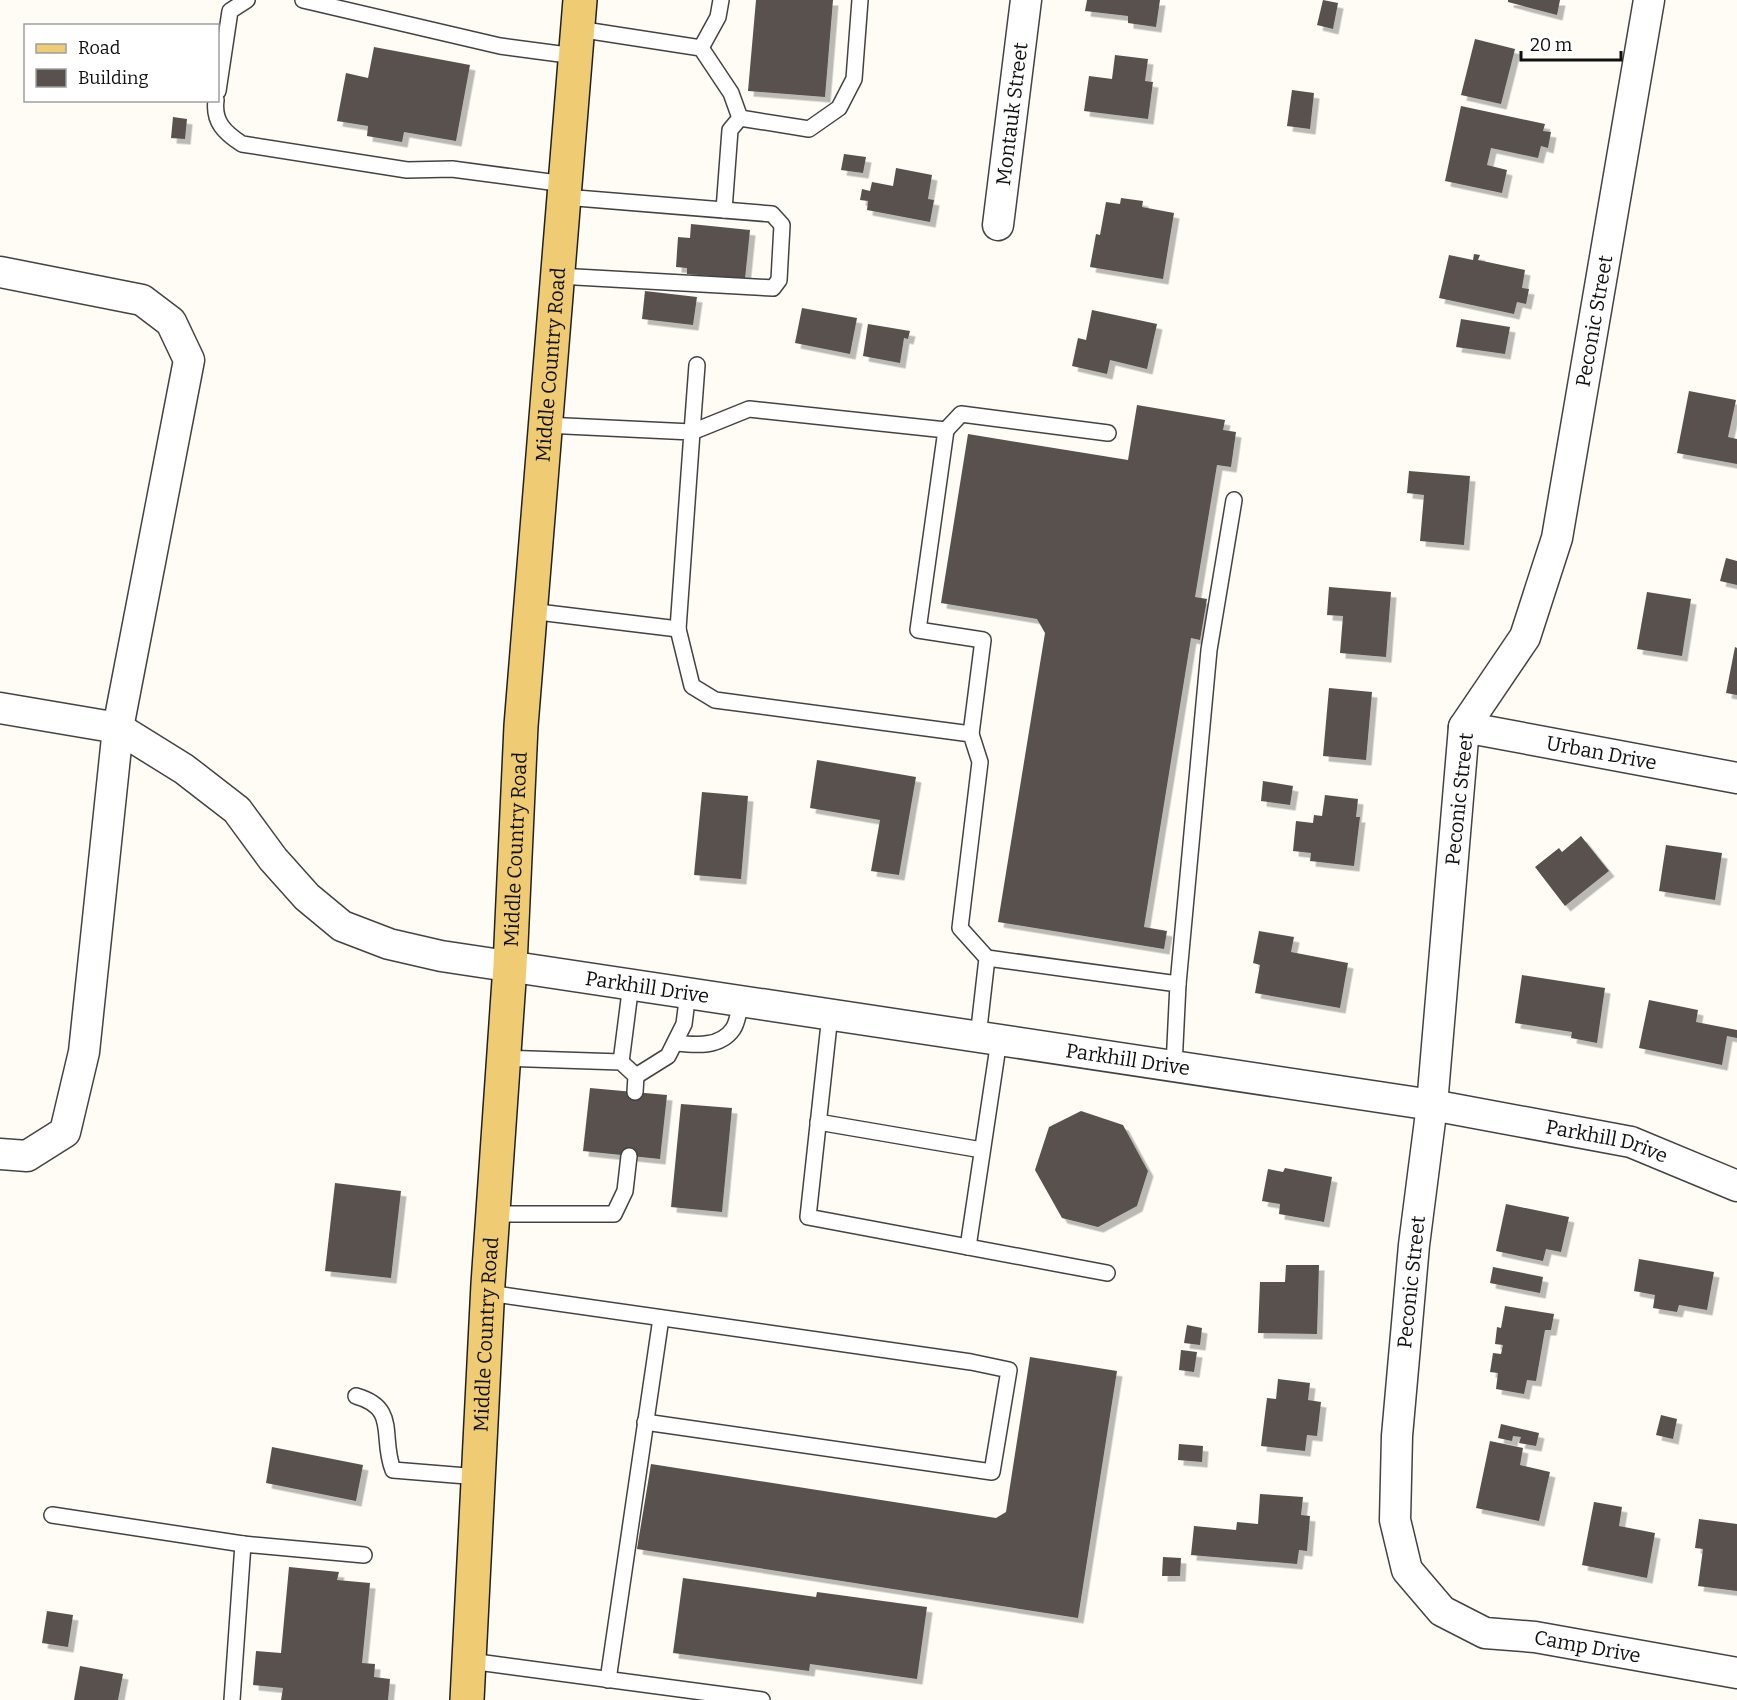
<svg xmlns="http://www.w3.org/2000/svg" width="1737" height="1700" font-family="Bitter,serif">
	<style>
		.building { fill: #58514d; filter: url(#shadow) }
		.lines { fill: none; stroke-linecap: round; stroke-linejoin: round }
		.lane-casing { stroke: #434343; stroke-width: 18 }
		.street-casing { stroke: #434343; stroke-width: 33 }
		.primary-casing { stroke: #212121; stroke-width: 36 }
		.lane { stroke: #fff; stroke-width: 15 }
		.street { stroke: #fff; stroke-width: 30 }
		.primary { stroke: #efcc74; stroke-width: 33 }
		.labels { text-anchor: middle; stroke-width: 6; stroke-linejoin: round; paint-order: stroke }
		.street-label { font-size: 20px; fill: #101010; stroke: #fff }
	</style>
	<defs>
		<filter id="shadow"><feDropShadow dx="5.5" dy="5.5" stdDeviation="0" flood-color="#0004"/></filter>
	</defs>
	<rect width="100%" height="100%" fill="#fefcf5"/>
	<g class="building">
		<path d="M756,0H833L825,97L748,91Z"/>
		<path d="M1087,0H1160L1156,27L1128,23V16L1085,11Z"/>
		<path d="M1323,0L1338,3L1333,29L1317,25Z"/>
		<path d="M1508,0H1560L1557,15L1508,2Z"/>
		<path d="M1475,39L1515,49L1501,104L1461,95Z"/>
		<path d="M374,47L470,65L456,141L404,132L402,142L367,136L368,126L337,121L346,73L368,78Z"/>
		<path d="M1115,55L1148,59L1145,81L1153,82L1148,119L1084,111L1089,76L1112,79Z"/>
		<path d="M1292,90L1314,93L1310,129L1287,126Z"/>
		<path d="M1461,106L1545,124L1543,131L1551,132L1548,148L1541,146L1538,158L1491,148L1487,165L1507,170L1502,193L1445,181Z"/>
		<path d="M173,117L187,119L185,139L171,138Z"/>
		<path d="M844,154L866,157L863,173L841,170Z"/>
		<path d="M896,168L932,175L928,199L934,200L930,222L867,210L868,201L860,200L862,189L870,191L872,182L893,186Z"/>
		<path d="M1121,198L1143,201L1142,207L1174,213L1163,279L1090,267L1096,234L1100,235L1106,202L1120,204Z"/>
		<path d="M691,224L750,230L745,279L687,274V268L676,267L678,237L690,238Z"/>
		<path d="M1474,254L1480,255L1478,260L1525,270L1522,288L1529,289L1526,304L1517,302L1514,314L1439,298L1449,255L1473,260Z"/>
		<path d="M645,291L697,297L693,325L642,319Z"/>
		<path d="M802,308L857,318L850,354L795,343Z"/>
		<path d="M1092,310L1157,324L1147,369L1110,360L1107,374L1072,366L1078,338L1086,340Z"/>
		<path d="M1461,319L1510,327L1505,354L1456,347Z"/>
		<path d="M868,324L910,331L908,339L904,338L900,363L863,356Z"/>
		<path d="M1689,391L1736,400L1728,437L1737,439V464L1677,453Z"/>
		<path d="M1137,405L1225,420L1223,430L1236,432L1231,467L1217,465L1195,597L1207,599L1200,640L1191,638L1144,927L1167,931L1164,949L998,922L1045,633L1037,619L941,603L968,434L1128,460Z"/>
		<path d="M1409,471L1470,476L1464,545L1420,541L1424,495L1407,493Z"/>
		<path d="M1726,558L1737,561V585L1720,581Z"/>
		<path d="M1329,587L1391,592L1386,657L1340,653L1343,616L1327,615Z"/>
		<path d="M1647,592L1691,599L1682,656L1637,649Z"/>
		<path d="M1735,647L1737,648V695L1726,693Z"/>
		<path d="M1329,688L1372,692L1366,760L1323,756Z"/>
		<path d="M817,760L916,777L899,875L871,871L880,820L810,808Z"/>
		<path d="M1263,781L1293,786L1290,805L1261,801Z"/>
		<path d="M702,792L748,796L741,879L694,875Z"/>
		<path d="M1325,795L1358,799L1356,817H1360L1354,866L1310,861L1311,853L1293,851L1296,821L1313,823L1314,815L1322,816Z"/>
		<path d="M1581,836L1609,871L1565,906L1535,867L1559,848L1562,852Z"/>
		<path d="M1666,845L1722,853L1715,900L1659,891Z"/>
		<path d="M1259,931L1294,937L1291,952L1348,963L1340,1008L1255,993L1260,965L1253,963Z"/>
		<path d="M1522,975L1605,988L1597,1043L1571,1038L1572,1032L1515,1023Z"/>
		<path d="M1649,1000L1698,1010L1696,1022L1737,1030V1038L1727,1036L1722,1065L1639,1048Z"/>
		<path d="M590,1088L667,1095L660,1159L583,1151Z"/>
		<path d="M681,1104L732,1108L722,1212L671,1207Z"/>
		<path d="M1081,1111L1123,1125L1148,1171L1137,1206L1098,1227L1062,1218L1035,1170L1049,1127Z"/>
		<path d="M1285,1168L1332,1177L1324,1222L1279,1214L1280,1204L1262,1201L1268,1169L1283,1172Z"/>
		<path d="M335,1183L401,1191L391,1278L325,1271Z"/>
		<path d="M1506,1204L1569,1217L1561,1252L1546,1249L1543,1261L1496,1251Z"/>
		<path d="M1639,1259L1714,1272L1707,1310L1679,1305L1677,1312L1653,1308L1655,1295L1634,1291Z"/>
		<path d="M1286,1265H1319L1317,1334L1258,1333L1260,1282H1285Z"/>
		<path d="M1493,1267L1543,1277L1540,1293L1490,1283Z"/>
		<path d="M1505,1306L1554,1314L1551,1330H1545L1536,1381L1527,1380L1524,1394L1496,1389L1498,1373L1490,1372L1493,1353L1501,1354L1503,1345L1495,1344L1497,1327L1501,1328Z"/>
		<path d="M1187,1325L1202,1328L1200,1345L1184,1343Z"/>
		<path d="M1181,1350L1197,1352L1194,1372L1179,1370Z"/>
		<path d="M1030,1357L1117,1371L1078,1618L637,1549L651,1464L996,1518L1006,1512Z"/>
		<path d="M1278,1379L1310,1383L1308,1400L1321,1402L1317,1436L1307,1435L1305,1451L1261,1446L1267,1398L1276,1399Z"/>
		<path d="M1661,1415L1677,1419L1673,1439L1656,1435Z"/>
		<path d="M1501,1424L1539,1433L1536,1446L1519,1443L1521,1437L1513,1436L1512,1441L1498,1438Z"/>
		<path d="M1490,1441L1523,1448L1520,1465L1550,1472L1539,1521L1476,1508Z"/>
		<path d="M1179,1444L1203,1446L1202,1462L1178,1460Z"/>
		<path d="M272,1447L363,1465L356,1501L266,1483Z"/>
		<path d="M1260,1494L1303,1497L1301,1515L1310,1516L1307,1551L1299,1550L1297,1564L1191,1555L1194,1526L1236,1530L1237,1522L1258,1524Z"/>
		<path d="M1594,1502L1622,1507L1619,1526L1655,1533L1647,1578L1582,1565Z"/>
		<path d="M1699,1519L1737,1524V1591L1698,1586L1703,1549L1695,1548Z"/>
		<path d="M1163,1557L1181,1558L1180,1576H1162Z"/>
		<path d="M289,1567L339,1572L337,1580L370,1583L362,1663L375,1664L374,1677L390,1679L388,1700H281L283,1688L253,1685L256,1651L281,1653Z"/>
		<path d="M683,1578L816,1597L817,1592L927,1607L917,1679L810,1664L809,1671L673,1653Z"/>
		<path d="M47,1611L73,1615L68,1647L42,1643Z"/>
		<path d="M80,1666L123,1674L118,1700H74Z"/>
	</g>
	<g class="lines">
		<g class="lane-casing">
			<g id="lane">
				<path d="M303,0L500,46L575,56"/>
				<path d="M578,29L701,48L731,93L740,118L809,129L839,108L854,79L860,0"/>
				<path d="M701,48L718,17L721,0"/>
				<path d="M218,91L230,11L247,0"/>
				<path d="M216,100C213,122 225,133 242,144L407,170L452,169L565,184"/>
				<path d="M724,210L730,130L740,118"/>
				<path d="M558,276L773,288L779,280L782,225L772,214L564,197"/>
				<path d="M697,365L692,432L749,409L946,430L918,630L983,640L971,734"/>
				<path d="M545,425L692,432L678,629"/>
				<path d="M946,430L961,414L1108,433"/>
				<path d="M530,611L678,629L692,686L715,700L971,734L980,762L960,928L987,958L978,1037"/>
				<path d="M987,958L1178,984L1174,1066"/>
				<path d="M1178,984L1209,650L1234,500"/>
				<path d="M830,1015L808,1217L1107,1273"/>
				<path d="M675,1043C695,1045 720,1048 733,1029C738,1022 739,1009 741,1001"/>
				<path d="M504,1058L621,1062L636,1076L635,1092"/>
				<path d="M621,1062L631,984"/>
				<path d="M636,1076L668,1056L684,1024L688,993"/>
				<path d="M818,1122L982,1150"/>
				<path d="M493,1214H614L625,1191L629,1156"/>
				<path d="M968,1247L999,1040"/>
				<path d="M488,1293L971,1362L1009,1370L992,1472L645,1422"/>
				<path d="M356,1396C399,1408 380,1437 393,1470L479,1477"/>
				<path d="M52,1515L243,1544L232,1700"/>
				<path d="M243,1544L364,1555"/>
				<path d="M470,1661L762,1700"/>
				<path d="M608,1680L661,1318"/>
			</g>
		</g>
		<g class="street-casing">
			<g id="street">
				<path id="s1" d="M1649,0L1557,538L1525,637L1464,727L1432,1105L1414,1245L1397,1436L1395,1520L1407,1570L1442,1611L1485,1633L1535,1637L1737,1673"/>
				<path id="s2" d="M998,225L1026,0"/>
				<path d="M0,272L142,300L171,322L189,360L118,728L84,1052L65,1132L27,1156L0,1154"/>
				<path id="s3" d="M0,708L118,728L184,769L237,810L273,859L307,897L342,926L389,944L441,956L1432,1105L1631,1142L1737,1186"/>
				<path id="s4" d="M1464,727L1737,778"/>
			</g>
		</g>
		<g class="primary-casing">
			<g id="primary">
				<path id="s5" d="M467,1700L488,1284L510,966L521,726L580,0"/>
			</g>
		</g>
		<use href="#lane" class="lane"/>
		<use href="#street" class="street"/>
		<use href="#primary" class="primary"/>
	</g>
	<g class="labels">
		<g class="street-label">
			<text dy="7" stroke="none"><textPath href="#s2" startOffset="112">Montauk Street</textPath></text>
			<text transform="translate(1594 321) rotate(-80)" y="7">Peconic Street</text>
			<text dy="7" stroke="none"><textPath href="#s5" startOffset="1338">Middle Country Road</textPath></text>
			<text dy="7" stroke="none"><textPath href="#s4" startOffset="140">Urban Drive</textPath></text>
			<text transform="translate(1459 799) rotate(-84)" y="7">Peconic Street</text>
			<text dy="7" stroke="none"><textPath href="#s5" startOffset="852">Middle Country Road</textPath></text>
			<text dy="7" stroke="none"><textPath href="#s3" startOffset="734">Parkhill Drive</textPath></text>
			<text dy="7" stroke="none"><textPath href="#s3" startOffset="1220">Parkhill Drive</textPath></text>
			<text dy="7" stroke="none"><textPath href="#s3" startOffset="1706">Parkhill Drive</textPath></text>
			<text transform="translate(1411 1282) rotate(-84)" y="7">Peconic Street</text>
			<text dy="7" stroke="none"><textPath href="#s5" startOffset="366">Middle Country Road</textPath></text>
			<text dy="7" stroke="none"><textPath href="#s1" startOffset="1812">Camp Drive</textPath></text>
		</g>
	</g>
	<rect x="24" y="24" width="195" height="78" fill="#ffffff" stroke="#9f9f9f" stroke-width="1.5"/>
	<rect x="36" y="44" width="30" height="9" fill="#efcc74" stroke="#9f9f9f" stroke-width="1.5"/>
	<text x="78" y="54" font-size="18" fill="#101010">Road</text>
	<rect x="36" y="69" width="30" height="18" fill="#58514d" stroke="#9f9f9f" stroke-width="1.5"/>
	<text x="78" y="84" font-size="18" fill="#101010">Building</text>
	<path d="M1521 51v9h100v-9" fill="none" stroke="#101010" stroke-width="3"/>
	<text x="1530" y="51" font-size="18" fill="#101010" stroke="#ffffff" stroke-width="4.5" paint-order="stroke">20 m</text>
</svg>
